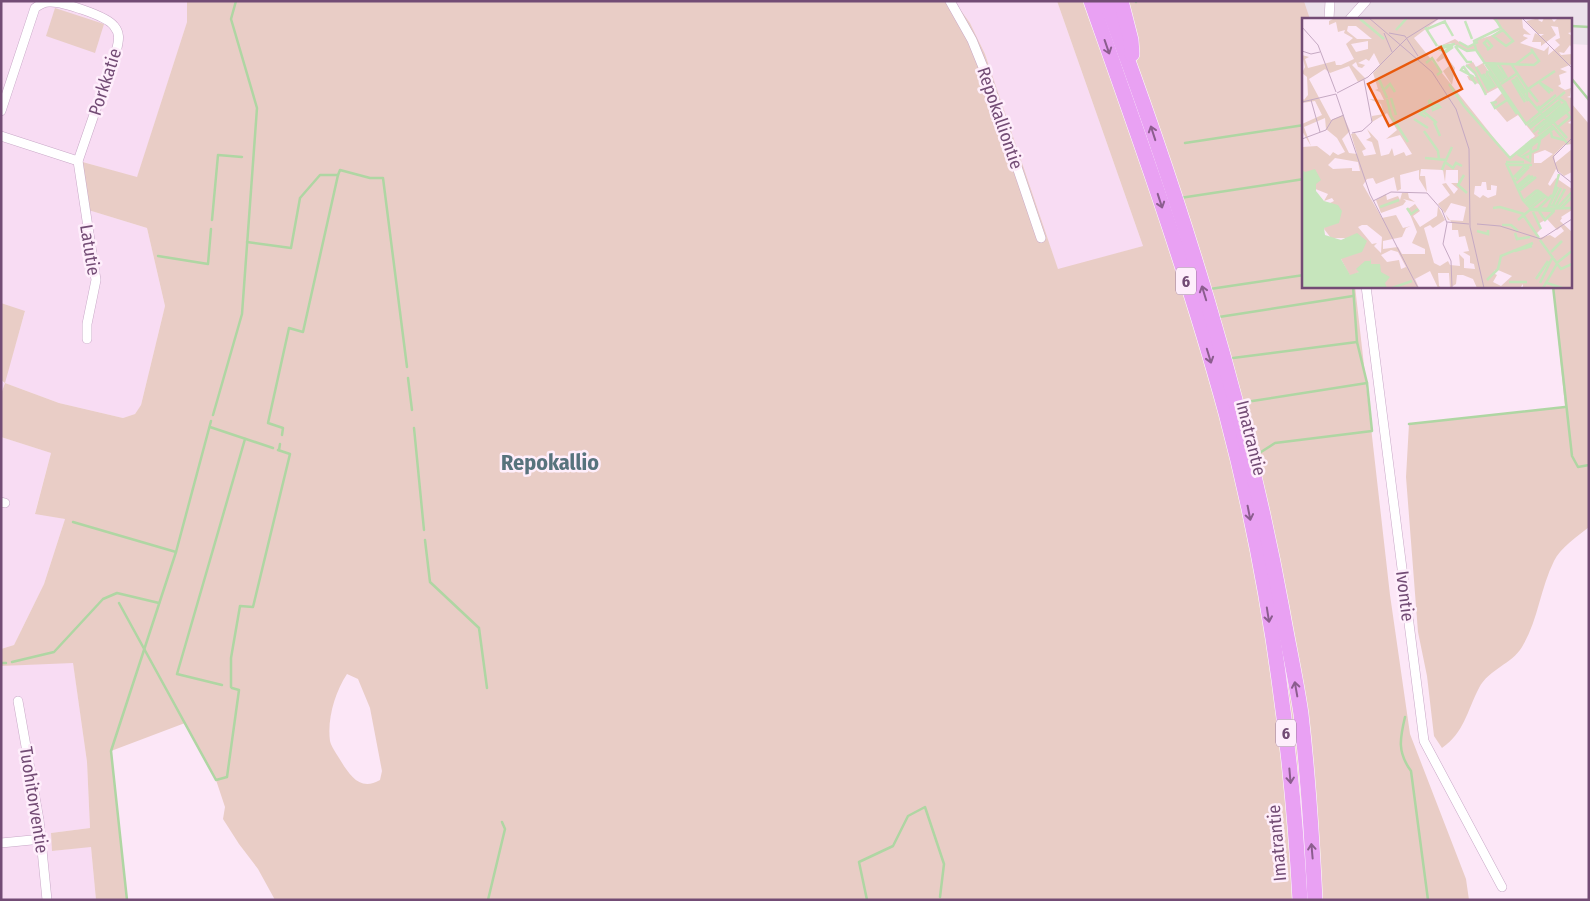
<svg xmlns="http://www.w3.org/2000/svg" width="1590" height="901" font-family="'Fira Sans Condensed',sans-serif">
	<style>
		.residential { fill: #f8dcf3 }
		.industrial { fill: #ece1eb }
		.green { fill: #e9cdc6; fill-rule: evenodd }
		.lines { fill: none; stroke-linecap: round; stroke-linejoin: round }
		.stream { stroke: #afd6a3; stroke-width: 2.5 }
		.street-casing { stroke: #c8a8c7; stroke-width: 10 }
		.highway-casing { stroke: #fff; stroke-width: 16 }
		.street { stroke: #fff; stroke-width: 9 }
		.highway { stroke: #e9a1f3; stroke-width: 15 }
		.oneway { stroke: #8b5d8e }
		.labels { text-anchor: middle; stroke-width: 5; stroke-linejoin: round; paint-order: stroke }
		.shield { fill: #feeefb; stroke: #9d7d9d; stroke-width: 1 }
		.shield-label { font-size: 16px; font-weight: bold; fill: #734c75 }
		.street-label { font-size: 18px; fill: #734c75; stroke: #feeefb }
		.district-label { font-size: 22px; font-weight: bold; fill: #57737d; stroke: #feeefb }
		.inset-river { fill: none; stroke: #c6e5bc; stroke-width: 2.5 }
		.inset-road { fill: none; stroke: #c5a9c3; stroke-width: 1 }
		.view { fill: #e8590c; fill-opacity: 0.15; stroke: #e8590c; stroke-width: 2.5 }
		.inset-edge { fill: none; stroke: #734c75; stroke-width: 2.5 }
	</style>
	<rect width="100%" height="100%" fill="#fce7f7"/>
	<g class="residential">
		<path d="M1,1H187V22L137,178L80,161L85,209L147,228L165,306L141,405L135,414L123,418L59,403L5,383L1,394V380L4,383L25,312L1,303Z"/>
		<path d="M954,1H1057L1143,246L1058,270L985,54L970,23Z"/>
		<path d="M1,437L51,453L35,513L65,519L44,584L14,645L1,649Z"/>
		<path d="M73,662L87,762L90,828L51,833L53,851L91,846L96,900H1V666Z"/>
	</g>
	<path class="industrial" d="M1304,1H1589V45L1571,44V19H1310Z"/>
	<g class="green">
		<path d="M187,1H954L970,23L985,54L1058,269L1143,246L1057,1H1304L1310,19H1304V286H1355L1390,595L1410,734L1466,879L1469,900H275L258,869L239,844L223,819L225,807L216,780L185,723L111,751L127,900H96L91,847L52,851L51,833L90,828L87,762L73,663L1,666V649L14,645L44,584L65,519L35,514L51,453L1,437V394L5,383L1,380V303L25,311L5,383L59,403L123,418L135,414L141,405L165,306L147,228L85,209L79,161L137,177L187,22ZM347,674L358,679L370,708L382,771L380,780C359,792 349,774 339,758C336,753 331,746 330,741C327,719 335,692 347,674Z"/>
		<path d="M55,8L104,24L95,53L46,36Z"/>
		<path d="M1572,104L1589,124V527C1578,536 1560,548 1554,561C1540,589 1538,621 1522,647C1512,664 1489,669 1479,688C1467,711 1464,733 1442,748L1434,736L1427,676L1418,632L1406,477L1409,424L1565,407L1553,286H1571Z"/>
	</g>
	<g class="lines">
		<g class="stream">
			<path d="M1136,2V1"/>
			<path d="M1571,26L1589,27"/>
			<path d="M1571,78L1589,100"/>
			<path d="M1185,143L1304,125"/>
			<path d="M1180,198L1304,179"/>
			<path d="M212,220L218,155L242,157"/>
			<path d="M247,242L291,248L300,198L320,175H338L340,170L370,178H383L407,367"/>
			<path d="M158,256L208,264L211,229"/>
			<path d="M1553,286L1572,456L1578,467L1589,465"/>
			<path d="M1210,289L1304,275"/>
			<path d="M1219,317L1353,296"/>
			<path d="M1233,358L1357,342"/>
			<path d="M408,378L412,410"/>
			<path d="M1246,402L1367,383"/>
			<path d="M213,415L242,314L257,108L231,19L236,1"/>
			<path d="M1409,424L1565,407"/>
			<path d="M210,427L273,448"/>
			<path d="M414,428L424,530"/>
			<path d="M282,435L283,428L268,423L289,328L303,332L338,175"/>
			<path d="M279,450L280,444"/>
			<path d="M1261,452L1275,443L1372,431L1367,383L1357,342L1353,286"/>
			<path d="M73,522L176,552"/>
			<path d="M425,540L430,582L479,628L487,688"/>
			<path d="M119,603L216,780L227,777L239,690L232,688"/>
			<path d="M12,662L54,652L103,599L117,593L159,603"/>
			<path d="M1,663H6"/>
			<path d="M222,685L177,674L245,439"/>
			<path d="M231,687V658L240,606L253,607L290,454L278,450"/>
			<path d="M1405,717C1400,738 1397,752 1411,771L1428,900"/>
			<path d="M127,900L111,751L176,552L211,421"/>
			<path d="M488,900L505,829L502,822"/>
			<path d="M867,900L859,862L893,846L908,816L925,807L944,864L940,897"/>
		</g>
		<g class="street-casing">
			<g id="street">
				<path d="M950,1L972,40L985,72L1041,238"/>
				<path d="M1329,19L1330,1"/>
				<path d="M1350,19L1366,1"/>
				<path d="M1,111L35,8C39,5 43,2 49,2C61,1 107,16 114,26C120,33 119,39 117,48L78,161L96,280L87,324V339"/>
				<path d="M1,136L78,161"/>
				<path d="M1366,286L1424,741L1502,887"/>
				<path d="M1,502L5,503"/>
				<path d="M18,701L39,820L47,900"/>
				<path d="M1,843L42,839"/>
			</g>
		</g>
		<g class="highway-casing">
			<g id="highway">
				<path d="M1091,1C1139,137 1188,273 1226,413C1268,571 1291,736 1300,900"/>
				<path d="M1106,1C1180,199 1244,401 1282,609C1288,644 1296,679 1301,714C1308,775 1312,838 1315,900"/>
				<path d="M1121,1L1131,40L1132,54"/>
			</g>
		</g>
		<use href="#street" class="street"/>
		<use href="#highway" class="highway"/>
	</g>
	<defs><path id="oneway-shaft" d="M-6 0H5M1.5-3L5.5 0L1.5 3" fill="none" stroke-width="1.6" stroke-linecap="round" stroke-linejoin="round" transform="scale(1.25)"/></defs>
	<g class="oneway">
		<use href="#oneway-shaft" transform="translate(1107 47) rotate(71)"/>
		<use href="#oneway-shaft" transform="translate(1153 133) rotate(-108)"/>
		<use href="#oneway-shaft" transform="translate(1160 201) rotate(72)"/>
		<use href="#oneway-shaft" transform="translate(1204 293) rotate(-107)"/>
		<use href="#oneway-shaft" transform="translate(1209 356) rotate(73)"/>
		<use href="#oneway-shaft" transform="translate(1249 513) rotate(79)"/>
		<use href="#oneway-shaft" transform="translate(1268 615) rotate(81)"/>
		<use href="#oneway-shaft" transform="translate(1296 689) rotate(-100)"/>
		<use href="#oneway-shaft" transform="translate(1290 776) rotate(85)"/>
		<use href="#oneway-shaft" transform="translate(1312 851) rotate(-95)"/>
	</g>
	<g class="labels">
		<g class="shield">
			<rect x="1176" y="267.5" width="20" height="27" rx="4"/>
			<rect x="1276" y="719.5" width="20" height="27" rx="4"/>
		</g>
		<g class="shield-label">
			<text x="1186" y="287">6</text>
			<text x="1286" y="739">6</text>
		</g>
		<g class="street-label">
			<text transform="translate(105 82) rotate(-72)" y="6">Porkkatie</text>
			<text transform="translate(1000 118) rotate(71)" y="6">Repokalliontie</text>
			<text transform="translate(90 250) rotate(81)" y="6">Latutie</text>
			<text transform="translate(1251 438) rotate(76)" y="6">Imatrantie</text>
			<text transform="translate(1405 596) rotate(83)" y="6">Ivontie</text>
			<text transform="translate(34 800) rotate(81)" y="6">Tuohitorventie</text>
			<text transform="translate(1277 843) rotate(-95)" y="6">Imatrantie</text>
		</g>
		<g class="district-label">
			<text x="550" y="470">Repokallio</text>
		</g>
	</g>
	<g transform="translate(1302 18)">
		<rect width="270" height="270" fill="#fce7f7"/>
		<path d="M33,0H138L112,20L208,140L233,118L216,97L205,104L193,90L190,85L201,74L217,96L174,32L165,33L149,25L136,29L153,21L164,29L171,26L173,29L172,23L191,17L200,10L190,0H220L221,10L229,17L222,16L221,18L226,20L218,25L242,33L247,28L246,37L258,27L253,22L258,20L256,9L249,8L254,17L239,28V24H230L233,15L239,18L242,16H236L224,3L238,0L236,2L240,4L242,0H249L252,4L256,0H270V14L266,15L270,18V30L268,27L262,35L257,34L259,37L270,36V46L258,51L265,54L257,57L259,66L256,68L263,72L269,70L268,78L265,79L270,80V102L266,105L270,106V126L262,127L252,137L253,145L270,131V154L262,158L254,151L246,166L248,168L254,160L270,171V192L259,199L265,205L260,200L258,203L270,214V270H221V266L218,270H175L171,261L161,257H155L154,266L148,270L147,255H136L137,268L140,270H136L128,253L113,261L117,270H85L68,248L69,242L60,253L48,258L39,241L43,220H29L22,211L28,185L32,183L30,180L22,183L26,176L11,170L0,155V129L15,128L28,138L31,134L36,137L43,134L35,120L24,111L23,100L2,109L9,128L0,113V106L20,97L13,83L0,85V80L2,82L6,77L5,59L0,55L3,49L0,37L7,39L3,41L6,50L33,43L34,47H39L52,41L44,26L51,20L42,15L43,12L36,14L34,4L27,7V3ZM46,8H54L70,21H55L45,13ZM66,23V31L54,34L49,26ZM72,35L78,47L71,55L76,71L73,72L78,74L82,82L67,81L79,86L82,96L70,98V104L85,95L95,112L84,121L98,117L110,136L104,138L102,134L92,138L90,130L87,136L79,138L76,123L65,111L69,119L64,122L70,124L74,136L62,138L60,133L64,131L53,115L49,116L55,136L47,135L40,121L48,113L41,97L29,102L7,61L23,51L28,55L47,48L56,64L64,61L50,47L54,44L56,49L60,50L63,47L56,45L64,41L67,43ZM243,132L251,136L239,145H232V136ZM33,140L56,144L58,153H50V150L31,151L26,147ZM119,151L141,152L143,164L144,152H156V165H149L156,171L152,176L144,165L140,166L148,177L136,186L150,205V212H156L157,219L163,218L167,233L161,234L168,238V245L172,246L173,251L162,250V241L157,236L158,248L148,247L146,243L138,248L132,245L122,210L128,207L131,210L143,202L136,188L135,198L118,209L111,198L118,193L113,186L106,191L115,214L110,225L123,231V236H100L96,229L81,231V223L100,219L104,210L109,208L101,210L94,197L80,200L61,167L65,161L71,160L74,166L92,159L95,173L99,171L98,157L117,152V161L125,174L123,158H118ZM180,164H184L185,172H189V167L195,168L194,177L186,180L181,177L178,180L172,176L173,168H179ZM149,185L164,189L161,203L146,202L143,195ZM245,201L255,212L259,209L262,213L253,220L248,217L237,220L234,216L239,211L236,206ZM60,207H65L80,219L79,235L72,228L75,225L70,226L56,209ZM89,232L96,234L104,249L99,251L97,242L85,244L79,237ZM193,252H196L210,258L199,268L191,264L195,257L191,255ZM141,34L153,50L150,67L141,53L147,48L142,40L136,44L134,42ZM171,44L174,49L181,45L197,69L184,76L177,66L167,62L165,58L175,59L164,47ZM100,175H106L107,180L113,184L101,181L104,183L101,187L79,195L74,182L84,176L85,182L96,178L98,182Z" fill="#e9cdc6" fill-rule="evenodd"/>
		<path d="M13,151L19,162L14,166V173L22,183L36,187L40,193L37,205L22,210L23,217L39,222L55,215L65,223L60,234L39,241L48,257L57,254L54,251L63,243H68L67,246L69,240V246H78L79,254L88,259L83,265L85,270H0V152L3,154Z" fill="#c6e5bc"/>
		<path class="inset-river" d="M57,0L82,21M193,0L199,10L172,23L174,32L224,106L263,74M163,3L170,21M143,4L151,18M123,9L135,28M125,11L144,3M94,12L105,0M201,12L211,23L204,28L191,18ZM157,24L166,29L176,24M154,27L165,33L173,32M153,28L165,44H170M136,29L153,26M137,31L151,27L142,34M137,31L144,34L151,29M185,32L189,29L190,28L185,22L182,25L187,31M124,45L130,40L139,54L135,57M181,45L232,47L237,43L229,31M187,46L199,64M190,46L201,63M193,46L203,61M197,46L205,60M209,46L225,70V79L266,126M214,46L230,34M164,47L173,55L184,77M161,48L174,66M161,49L159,52L172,59M174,49L187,73M184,54H187L215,96M184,55L193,69M181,56L191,70M179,57L189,71M214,59L224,75M77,61L85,80M212,61L226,83M210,62L223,84M237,64L248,75M237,64L251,73M147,66L162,88L208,140L231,121M199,66L214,56M83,71L88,66L93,74M226,71L253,53M226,71L236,84M89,80L94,97M85,81L89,98L106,124M195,84L190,85L193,90L205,82M130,87H136L138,89L131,92ZM236,88L238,90L254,77M122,94L135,105M124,99L118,96L128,88L127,82L130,86M112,101L126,110M132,104L138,118M252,105L265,120M226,108L258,83M256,109L268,99L265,95M228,110L259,85M233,111L263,85M122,113L136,133L137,141M237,113L265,90M231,114L265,87M249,114L250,119L262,122M236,116L267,92L263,84L256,80M215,136L250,109M215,136L228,143L229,129M218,137L252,110M220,139L236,131L238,122M123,140L144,142L150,129M204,144H222M204,145L221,182L229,191M206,147H230M140,152L143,144L151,150L154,145L160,148M162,157L156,167L165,175M212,159L222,149H227M214,160L226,150M214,163L227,149M215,168L228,157M216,170L231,158M235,172L247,181M217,173L234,159M251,178L257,156M222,183L235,172M224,185L237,174M226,186L240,174M247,187L254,188L263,171M251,187L259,170M227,188L242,176M78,189L97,182M105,190L109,196L116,191M191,190L198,189L222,196M229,190L244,178M246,190L256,169M255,190L270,174M259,190L270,179M236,191L250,177M229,192L253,193M237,193L243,202L252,193M231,194L239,211M222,198L237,220M216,202L229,191L270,190M200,207H209L216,213M175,213L186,216V212M213,215L215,221L228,219M238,222L259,251L270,246M213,233L230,228M249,234L260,223M234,261L246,243M185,262L196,251L199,238L231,225M207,264H225M238,265L251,238M245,265L260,270M90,270L110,263M241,270L256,244L270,233"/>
		<path class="inset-road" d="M67,0L130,54L154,91L167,131L168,209L182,270M220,0L270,50M0,9L16,27L34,74M82,15L90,34M87,15L103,18L116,38M0,33L9,36L18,34M35,75L66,59L105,20L137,0M34,76L68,176L116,270M9,82L18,114M0,84L34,76M50,115L60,113L70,104L62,62M270,120L251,139L256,154L270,165M0,121L24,112L30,102L42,97M71,183L89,174L125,175L140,192L145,205M145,204L167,206M145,205L141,226L149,243L150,270M175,206L198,208L239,221L270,201"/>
		<path class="view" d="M139,29L160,71L87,108L66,66Z"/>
		<rect width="270" height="270" class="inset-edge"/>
	</g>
	<rect width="1590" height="901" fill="none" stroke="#734c75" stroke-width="5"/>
</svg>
